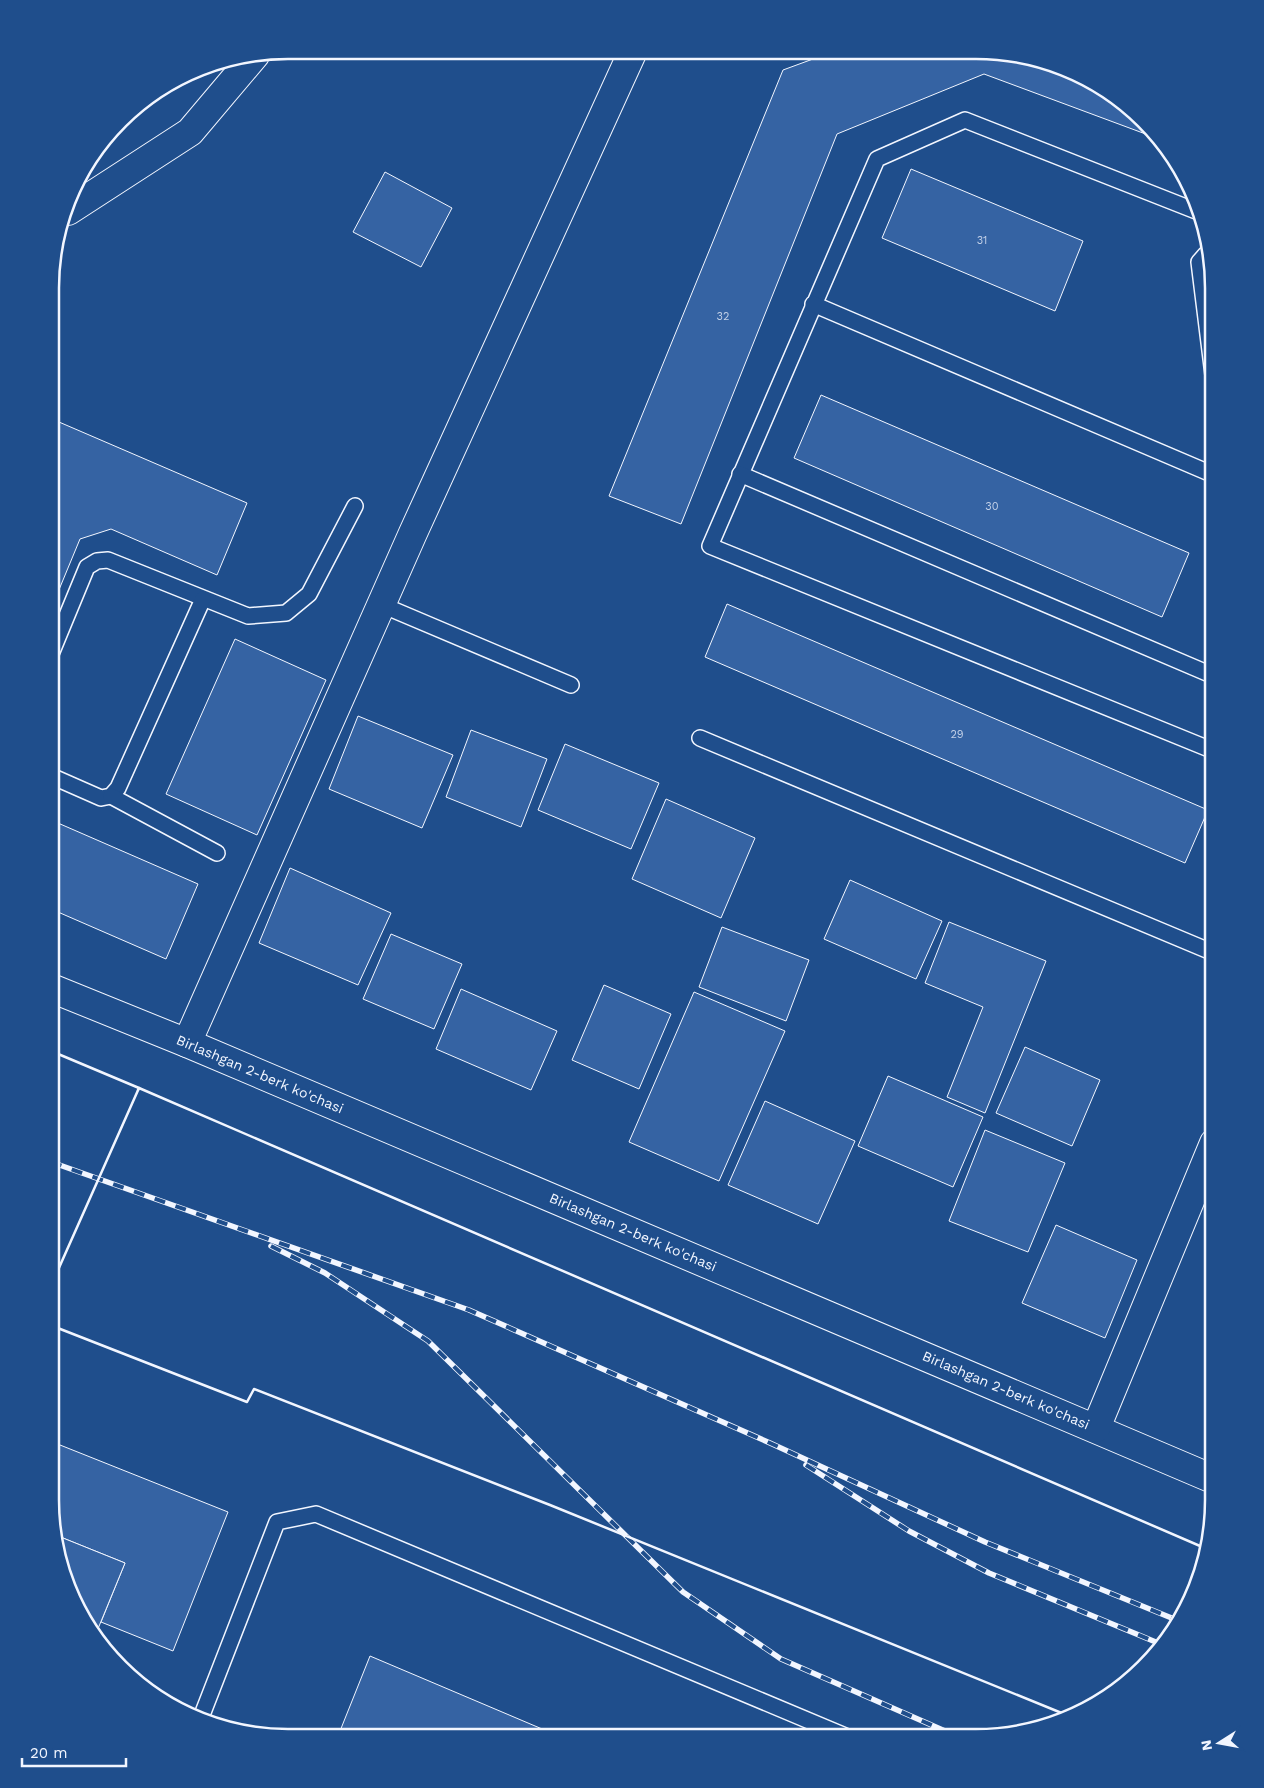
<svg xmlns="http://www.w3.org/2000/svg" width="1264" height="1788" font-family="'Work Sans',sans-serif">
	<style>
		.building { fill: #3563a3; stroke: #f2f6ff }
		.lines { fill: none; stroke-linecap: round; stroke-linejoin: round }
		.lane-casing { stroke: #f2f6ff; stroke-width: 18 }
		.street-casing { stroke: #f2f6ff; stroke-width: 30 }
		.lane { stroke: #1f4e8c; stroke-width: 15 }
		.street { stroke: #1f4e8c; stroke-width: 28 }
		.rail-casing { stroke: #f2f6ff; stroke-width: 5.5 }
		.rail { stroke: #1f4e8c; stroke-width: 4; stroke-dasharray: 11; stroke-linecap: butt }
		.wall { stroke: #f2f6ff; stroke-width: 2.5 }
		.labels { text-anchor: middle; stroke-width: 4; stroke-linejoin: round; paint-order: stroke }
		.number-label { font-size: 11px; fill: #c3d1e8 }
		.street-label { font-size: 14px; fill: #f2f6ff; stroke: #1f4e8c }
		.rim { fill: none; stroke: #f2f6ff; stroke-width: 2.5 }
	</style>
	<rect width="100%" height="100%" fill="#1f4e8c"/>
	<g class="building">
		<path d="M832,52H1007L1067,68L1121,99L1151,136L984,74L837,134L681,524L609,496L783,70Z"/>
		<path d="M911,169L1083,241L1055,311L882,238Z"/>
		<path d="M385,172L452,208L421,267L353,232Z"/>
		<path d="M821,395L1189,553L1162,617L794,458Z"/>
		<path d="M52,419L247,503L217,575L111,529L80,539L51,609Z"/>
		<path d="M727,604L1208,810L1185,863L705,657Z"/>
		<path d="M235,639L326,680L257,835L166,794Z"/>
		<path d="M358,716L453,755L422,828L329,789Z"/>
		<path d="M471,730L547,759L521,827L446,797Z"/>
		<path d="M565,744L659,783L631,849L538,810Z"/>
		<path d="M666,799L755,838L721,918L632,879Z"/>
		<path d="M51,820L198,884L166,959L51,909Z"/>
		<path d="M290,868L391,913L358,985L259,943Z"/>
		<path d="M850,880L942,921L916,979L824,939Z"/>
		<path d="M949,922L1046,961L985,1113L947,1097L983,1007L925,983Z"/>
		<path d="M722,927L809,960L786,1021L699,987Z"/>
		<path d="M391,934L462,964L434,1029L363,999Z"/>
		<path d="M604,985L671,1014L639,1089L572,1060Z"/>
		<path d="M461,989L557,1031L531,1090L436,1049Z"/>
		<path d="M694,992L785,1031L719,1181L629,1142Z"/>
		<path d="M1025,1047L1100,1080L1072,1146L996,1113Z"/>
		<path d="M888,1076L983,1117L953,1187L858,1146Z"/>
		<path d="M765,1101L855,1141L818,1224L728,1185Z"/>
		<path d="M985,1130L1065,1163L1028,1252L949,1221Z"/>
		<path d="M1056,1225L1137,1260L1105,1338L1022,1303Z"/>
		<path d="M50,1441L228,1512L173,1651L101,1622L125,1563L58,1536L50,1500Z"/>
		<path d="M58,1536L125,1563L95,1636L74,1605Z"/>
		<path d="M370,1656L561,1737L338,1736Z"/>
	</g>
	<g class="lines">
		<g class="lane-casing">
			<g id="lane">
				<path d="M1196,211L965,120L877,159L710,546L1214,751"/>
				<path d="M1206,254L1199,262L1214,383"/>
				<path d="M813,304L1214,475"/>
				<path d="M740,474L1214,676"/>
				<path d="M382,605L571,685"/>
				<path d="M51,654L87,567L97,561L108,560L248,616L286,613L309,594L355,506"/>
				<path d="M700,738L1214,953"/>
				<path d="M51,776L101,798L111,796L118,788L203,599"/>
				<path d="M111,796L217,853"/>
				<path d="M202,1715L277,1522L316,1514L850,1738"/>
			</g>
		</g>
		<g class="street-casing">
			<g id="street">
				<path d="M68,211L190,132L255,55"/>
				<path d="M51,988L187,1043L1213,1479"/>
				<path d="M187,1043L413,533L633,51"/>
				<path d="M1096,1428L1214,1143"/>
			</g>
		</g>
		<use href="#lane" class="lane"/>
		<use href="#street" class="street"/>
		<g class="rail-casing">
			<g id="rail">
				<path d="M51,1162L469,1310L770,1443L985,1542L1179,1621"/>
				<path d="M271,1246L325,1273L428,1341L683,1592L781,1659L961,1738"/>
				<path d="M806,1465L909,1531L989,1573L1163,1645"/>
			</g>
		</g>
		<use href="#rail" class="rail"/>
		<g class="wall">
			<path d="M51,1051L139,1088L138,1090"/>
			<path d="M50,1288L139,1088L1207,1549"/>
			<path d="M50,1325L247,1402L254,1389L550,1505L1069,1716"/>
		</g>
	</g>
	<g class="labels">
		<g class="number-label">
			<text x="982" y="244">31</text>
			<text x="723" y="320">32</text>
			<text x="992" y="510">30</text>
			<text x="957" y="738">29</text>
		</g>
		<g class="street-label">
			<text transform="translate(260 1074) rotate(23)" y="5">Birlashgan 2-berk ko'chasi</text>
			<text transform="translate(633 1232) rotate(23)" y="5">Birlashgan 2-berk ko'chasi</text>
			<text transform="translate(1006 1390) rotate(23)" y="5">Birlashgan 2-berk ko'chasi</text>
		</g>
	</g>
	<path d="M0 0H1264V1788H0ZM288 59H976A229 229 0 0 1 1205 288V1500A229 229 0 0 1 976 1729H288A229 229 0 0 1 59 1500V288A229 229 0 0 1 288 59Z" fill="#1f4e8c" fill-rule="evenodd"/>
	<path class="rim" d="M288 59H976A229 229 0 0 1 1205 288V1500A229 229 0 0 1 976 1729H288A229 229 0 0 1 59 1500V288A229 229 0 0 1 288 59Z"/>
	<g transform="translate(1219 1743) rotate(259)" stroke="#1f4e8c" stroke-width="4" paint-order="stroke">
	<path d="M0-4L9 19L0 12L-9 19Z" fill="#f2f6ff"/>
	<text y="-8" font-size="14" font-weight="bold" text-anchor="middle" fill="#f2f6ff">N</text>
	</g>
	<path d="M22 1758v8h104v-8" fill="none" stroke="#f2f6ff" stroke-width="2.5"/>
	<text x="30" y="1758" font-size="15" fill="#f2f6ff" stroke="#1f4e8c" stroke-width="4" paint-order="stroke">20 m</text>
</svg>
